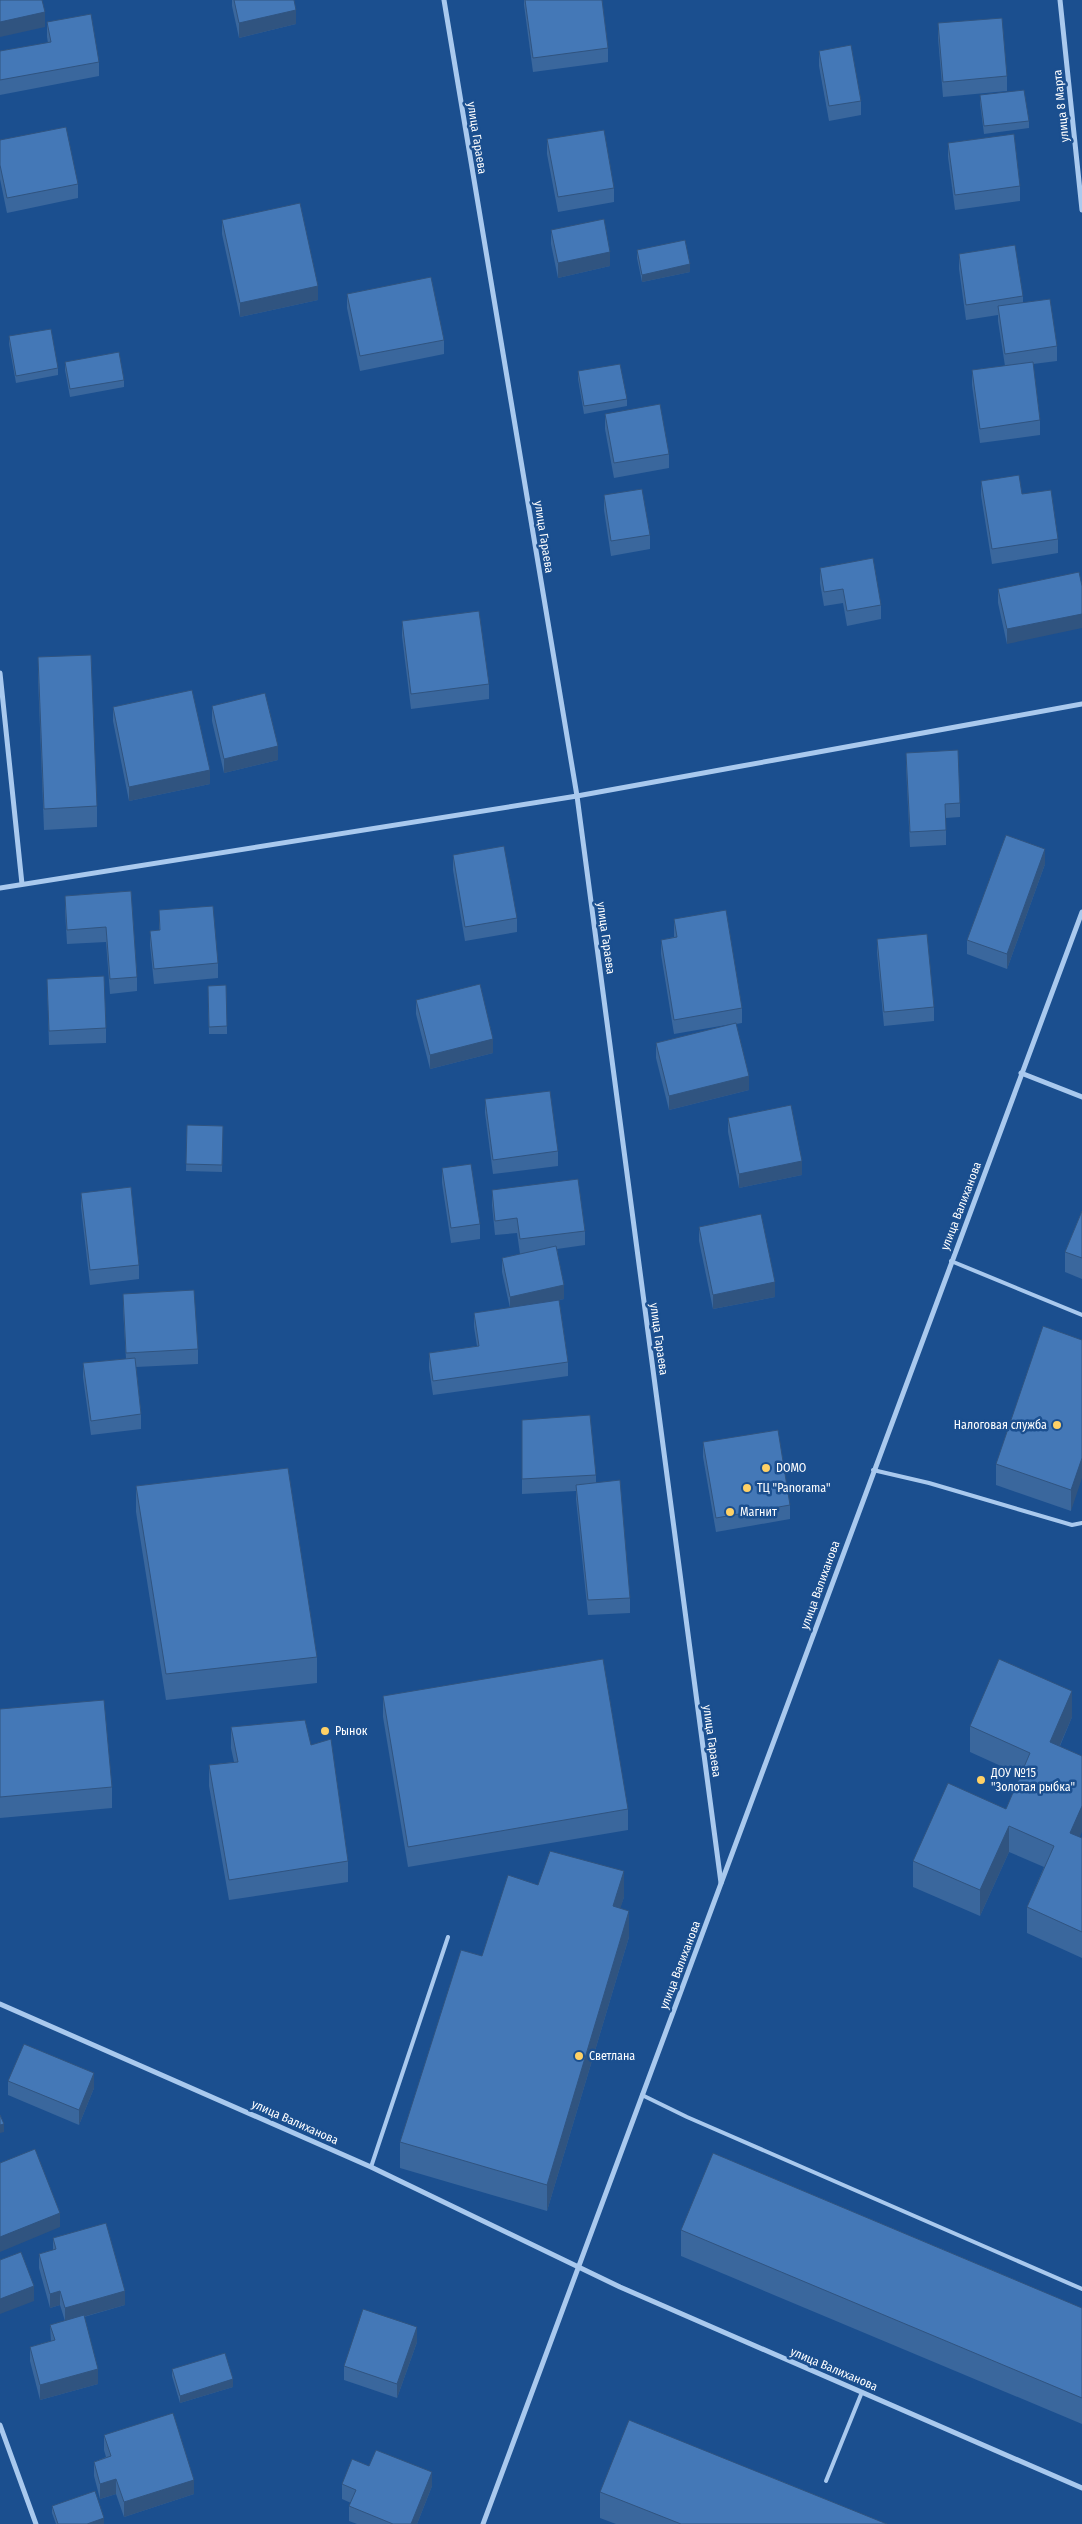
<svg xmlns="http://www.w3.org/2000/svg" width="1082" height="2524" font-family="'Fira Sans Condensed',sans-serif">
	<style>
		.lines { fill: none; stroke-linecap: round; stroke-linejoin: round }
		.service { stroke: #a9c9ee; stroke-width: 4 }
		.minor { stroke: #a9c9ee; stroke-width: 5 }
		.wall { fill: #3a679d }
		.shaded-wall { fill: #305480 }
		.building { fill: #4478b7; stroke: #305480 }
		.poi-dot { fill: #ffd166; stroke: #1b4f8f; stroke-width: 2 }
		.labels { text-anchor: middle; stroke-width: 5; stroke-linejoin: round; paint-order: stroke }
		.street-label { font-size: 12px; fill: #fff; stroke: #1b4f8f }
		.poi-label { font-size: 12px; fill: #fff; stroke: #1b4f8f; text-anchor: start }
	</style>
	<rect width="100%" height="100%" fill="#1b4f8f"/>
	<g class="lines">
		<g class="service">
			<path d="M951,1261L1082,1315"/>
			<path d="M873,1470L929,1483L1072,1525L1082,1523"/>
			<path d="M642,2095L687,2117L1082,2289"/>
			<path d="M371,2167L448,1937"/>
			<path d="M826,2481L862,2392"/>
		</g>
		<g class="minor">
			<path d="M444,0L577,796L721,1883"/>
			<path d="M1060,0L1082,210"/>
			<path d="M0,673L22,884"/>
			<path d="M0,888L577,796L1082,704"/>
			<path d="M1021,1073L1082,1097"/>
			<path d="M0,2004L371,2167L620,2287L1082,2488"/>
			<path d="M0,2425L36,2524"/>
			<path d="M483,2524L1082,912"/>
		</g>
	</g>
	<g class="wall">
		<path d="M232,0H294L296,24L239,38L232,6Z"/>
		<path d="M524,0H602L608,48V62L533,72L524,5Z"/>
		<path d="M47,22L99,62V76L0,95V51L48,43L47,37Z"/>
		<path d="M938,23L1007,76V91L943,97L938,38Z"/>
		<path d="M819,51L861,101V115L829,121L819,66Z"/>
		<path d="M980,95L1029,121V128L984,134L980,103Z"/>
		<path d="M547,139L614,188V202L558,212L547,154Z"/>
		<path d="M0,140L78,184V198L7,213L0,179Z"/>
		<path d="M948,143L1020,186V201L955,210L948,157Z"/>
		<path d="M222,220L318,300L240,317L222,234Z"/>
		<path d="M551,230L610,266L558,278L551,244Z"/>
		<path d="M637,250L690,272L642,282L637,258Z"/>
		<path d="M959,254L1023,296V303L1057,346V361L1033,364L1040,420V435L980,443L972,385V370L1005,366L998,321V315L966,320L959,269Z"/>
		<path d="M347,294L444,340V354L360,371L347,308Z"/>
		<path d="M9,336L58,368V375L16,383L9,344Z"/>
		<path d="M65,362L124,380V387L70,397L65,370Z"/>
		<path d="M578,371L627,399V406L584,414L578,379Z"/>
		<path d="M605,414L669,454V468L614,478L605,429Z"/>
		<path d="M981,481L1022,494L1058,539V553L992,564L981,495Z"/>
		<path d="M604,495L650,535V549L611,556L604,510Z"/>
		<path d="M820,568L881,605V619L847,626L843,603L824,606L820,583Z"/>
		<path d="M1082,586L1007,644L998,603V589Z"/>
		<path d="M402,621L489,684V699L411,709L402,636Z"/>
		<path d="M38,657L97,806V827L44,830L38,678Z"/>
		<path d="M212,706L278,760L224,773L212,721Z"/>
		<path d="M113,707L210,784L129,801L113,721Z"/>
		<path d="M906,753L960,803V817L946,818V845L910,847L906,767Z"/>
		<path d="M453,855L517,918V932L465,941L453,870Z"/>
		<path d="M1045,864L1007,969L967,954V940Z"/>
		<path d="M131,891L137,977V991L110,994L106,942L67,944L65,911V896Z"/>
		<path d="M159,910L218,963V978L154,984L150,945V931L159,930Z"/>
		<path d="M674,919L742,1008V1023L736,1024L749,1090L669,1110L656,1058V1043L732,1024L674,1034L661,954V940L674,937Z"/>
		<path d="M877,939L934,1007V1021L884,1026L877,953Z"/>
		<path d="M47,979L106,1028V1043L49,1045Z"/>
		<path d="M208,993L227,1026V1034H209Z"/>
		<path d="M416,1000L493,1053L430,1069L416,1014Z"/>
		<path d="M485,1099L558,1151V1166L493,1174L485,1113Z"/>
		<path d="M728,1118L802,1175L739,1188L728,1132Z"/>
		<path d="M187,1125L223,1126L222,1172L186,1171Z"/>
		<path d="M442,1168L480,1224V1239L451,1243L442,1183Z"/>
		<path d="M492,1190L585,1231V1245L557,1249L564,1299L559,1300L568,1362V1376L433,1395L429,1368V1353L477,1346L474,1327V1313L510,1308L502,1272V1258L520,1254L517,1233L495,1235L492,1205Z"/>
		<path d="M81,1193L139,1265V1279L90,1285L81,1207Z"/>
		<path d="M1082,1211V1279L1065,1272V1252Z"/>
		<path d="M699,1227L775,1297L713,1309L699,1241Z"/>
		<path d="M123,1294L198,1349V1364L136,1367L141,1414V1429L91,1435L83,1377V1363L126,1359L123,1309Z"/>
		<path d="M1082,1340L1071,1511L996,1485V1464Z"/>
		<path d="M522,1420L596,1475V1483L630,1598V1613L588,1615L576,1499V1491L522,1494Z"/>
		<path d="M703,1442L790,1505V1519L716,1532L703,1457Z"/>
		<path d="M136,1486L317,1657V1683L166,1700L136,1512Z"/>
		<path d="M383,1696L628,1809V1830L408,1867L383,1717Z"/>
		<path d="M0,1709L112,1787V1808L0,1818Z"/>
		<path d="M1072,1717L1060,1746L1080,1837L1082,1838V1958L1027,1933V1907L1044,1867L1009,1852L980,1916L913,1887V1861L1006,1809L1021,1775L970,1752V1726Z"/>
		<path d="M231,1727L348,1861V1882L229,1900L209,1786V1765L234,1762L231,1748Z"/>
		<path d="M538,1885L624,1897L620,1908L629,1937L547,2211L400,2168V2142L482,1956Z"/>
		<path d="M8,2081L94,2088L79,2125L8,2095Z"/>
		<path d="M681,2230L1082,2308V2424L681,2256Z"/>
		<path d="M53,2238L125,2305L84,2317L98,2384L40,2400L30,2361V2347L51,2341L50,2325L65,2321L60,2305L50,2308L39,2268V2254L53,2250Z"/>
		<path d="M417,2342L397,2398L344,2380V2366Z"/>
		<path d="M172,2369L233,2387L180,2403L172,2376Z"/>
		<path d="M104,2435L194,2494L124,2517L116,2494L100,2499L94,2476V2462L106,2457L104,2450Z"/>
		<path d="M369,2466L432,2486L417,2524H357L349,2521V2506L351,2503L342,2499V2484Z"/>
		<path d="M600,2492L887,2524H616L600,2518Z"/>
		<path d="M52,2506L104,2524H56L52,2513Z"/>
	</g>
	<g class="shaded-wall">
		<path d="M296,10V24L239,38V23Z"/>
		<path d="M45,12V27L0,37V22Z"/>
		<path d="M610,252V266L558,278V263Z"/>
		<path d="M690,264V272L642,282V275Z"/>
		<path d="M318,286V300L240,317V303Z"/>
		<path d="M1082,614V628L1007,644V629Z"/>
		<path d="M278,746V760L224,773V759Z"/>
		<path d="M210,770V784L129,801V787Z"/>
		<path d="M1045,849V864L1007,969V954Z"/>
		<path d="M493,1039V1053L430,1069V1055Z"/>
		<path d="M749,1076V1090L669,1110V1096Z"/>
		<path d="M802,1161V1175L739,1188V1174Z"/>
		<path d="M775,1282V1297L713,1309V1295Z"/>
		<path d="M564,1285V1299L510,1311V1297Z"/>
		<path d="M1082,1458V1478L1071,1511V1490Z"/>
		<path d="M1072,1691V1717L1050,1768V1742Z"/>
		<path d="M1082,1806V1832L1070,1859V1833Z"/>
		<path d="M1009,1826V1852L980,1916V1890Z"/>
		<path d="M624,1871V1897L613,1932V1906Z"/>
		<path d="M629,1911V1937L547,2211V2185Z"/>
		<path d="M94,2073V2088L79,2125V2110Z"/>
		<path d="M4,2124V2132L0,2133V2125Z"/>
		<path d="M60,2213V2227L0,2252V2237Z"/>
		<path d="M34,2286V2301L0,2314V2299Z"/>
		<path d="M60,2291V2305L50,2308V2294Z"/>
		<path d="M125,2291V2305L65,2322V2308Z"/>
		<path d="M417,2327V2342L397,2398V2384Z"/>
		<path d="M98,2369V2384L40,2400V2385Z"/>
		<path d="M233,2379V2387L180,2403V2396Z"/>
		<path d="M432,2472V2486L417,2524H411Z"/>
		<path d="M116,2479V2494L100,2499V2484Z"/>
		<path d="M194,2480V2494L124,2517V2502Z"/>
		<path d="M104,2518V2524H87Z"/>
	</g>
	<g class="building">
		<path d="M0,0H42L45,12L0,22Z"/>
		<path d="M234,0H294L296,10L239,23Z"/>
		<path d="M525,0H602L608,48L533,58Z"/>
		<path d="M91,14L99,62L0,80V51L51,42L47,22Z"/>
		<path d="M1002,18L1007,76L943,82L938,23Z"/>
		<path d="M851,45L861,101L829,106L819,51Z"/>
		<path d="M1024,90L1029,121L984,126L980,95Z"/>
		<path d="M66,127L78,184L7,198L0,165V140Z"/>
		<path d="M604,130L614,188L558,197L547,139Z"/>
		<path d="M1014,134L1020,186L955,195L948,143Z"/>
		<path d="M300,203L318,286L240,303L222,220Z"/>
		<path d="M604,219L610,252L558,263L551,230Z"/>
		<path d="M685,240L690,264L642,275L637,250Z"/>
		<path d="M1015,245L1023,296L966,305L959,254Z"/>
		<path d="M431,277L444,340L360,356L347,294Z"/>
		<path d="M1050,299L1057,346L1005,354L998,306Z"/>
		<path d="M51,329L58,368L16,376L9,336Z"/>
		<path d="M119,352L124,380L70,389L65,362Z"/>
		<path d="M1033,362L1040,420L980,429L972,370Z"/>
		<path d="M620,364L627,399L584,406L578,371Z"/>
		<path d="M660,404L669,454L614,463L605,414Z"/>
		<path d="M1019,475L1022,494L1051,490L1058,539L992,549L981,481Z"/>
		<path d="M642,489L650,535L611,541L604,495Z"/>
		<path d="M873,558L881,605L847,611L843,589L824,592L820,568Z"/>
		<path d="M1079,572L1082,586V614L1007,629L998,589Z"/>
		<path d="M479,611L489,684L411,694L402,621Z"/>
		<path d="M91,655L97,806L44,809L38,657Z"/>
		<path d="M192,690L210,770L129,787L113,707Z"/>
		<path d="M265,693L278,746L224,759L212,706Z"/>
		<path d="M958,750L960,803L945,804L946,830L910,832L906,753Z"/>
		<path d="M1006,835L1045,849L1007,954L967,940Z"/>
		<path d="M504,846L517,918L465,927L453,855Z"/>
		<path d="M131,891L137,977L110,979L106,927L67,930L65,896Z"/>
		<path d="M213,906L218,963L154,969L150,931L160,930L159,910Z"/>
		<path d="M726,910L742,1008L674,1020L661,940L677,937L674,919Z"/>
		<path d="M927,934L934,1007L884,1012L877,939Z"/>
		<path d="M104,976L106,1028L49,1031L47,979Z"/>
		<path d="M480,984L493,1039L430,1055L416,1000Z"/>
		<path d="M226,985L227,1026L209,1027L208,986Z"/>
		<path d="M736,1023L749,1076L669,1096L656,1043Z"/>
		<path d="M550,1091L558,1151L493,1160L485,1099Z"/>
		<path d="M791,1105L802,1161L739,1174L728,1118Z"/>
		<path d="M187,1125L223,1126L222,1165L186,1164Z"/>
		<path d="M471,1164L480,1224L451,1228L442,1168Z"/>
		<path d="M578,1179L585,1231L520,1239L517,1218L495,1221L492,1190Z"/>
		<path d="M131,1187L139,1265L90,1270L81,1193Z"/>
		<path d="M1082,1211V1258L1065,1252Z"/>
		<path d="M761,1214L775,1282L713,1295L699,1227Z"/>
		<path d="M556,1246L564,1285L510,1297L502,1258Z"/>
		<path d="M194,1290L198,1349L126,1353L123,1294Z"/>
		<path d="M559,1300L568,1362L433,1381L429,1353L479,1346L474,1313Z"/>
		<path d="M1043,1326L1082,1340V1458L1071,1490L996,1464Z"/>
		<path d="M135,1358L141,1414L91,1421L83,1363Z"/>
		<path d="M590,1415L596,1475L522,1479V1420Z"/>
		<path d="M778,1430L790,1505L716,1518L703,1442Z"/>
		<path d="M288,1468L317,1657L166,1674L136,1486Z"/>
		<path d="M620,1480L630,1598L588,1600L576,1485Z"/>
		<path d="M603,1659L628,1809L408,1847L383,1696Z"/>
		<path d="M999,1659L1072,1691L1050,1742L1082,1756V1806L1070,1833L1082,1838V1932L1027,1907L1054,1846L1009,1826L980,1890L913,1861L948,1783L1006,1809L1030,1753L970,1726Z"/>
		<path d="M104,1700L112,1787L0,1797V1709Z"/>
		<path d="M305,1720L311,1745L331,1739L348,1861L229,1880L209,1765L238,1762L231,1727Z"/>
		<path d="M550,1851L624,1871L613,1906L629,1911L547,2185L400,2142L461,1950L482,1956L508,1875L538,1885Z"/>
		<path d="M24,2044L94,2073L79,2110L8,2081Z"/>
		<path d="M0,2115L4,2124L0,2125Z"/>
		<path d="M35,2149L60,2213L0,2237V2163Z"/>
		<path d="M713,2153L1082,2308V2398L681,2230Z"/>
		<path d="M106,2223L125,2291L65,2308L60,2291L50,2294L39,2254L56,2249L53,2238Z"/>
		<path d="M21,2252L34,2286L0,2299V2260Z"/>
		<path d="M363,2309L417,2327L397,2384L344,2366Z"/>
		<path d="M84,2315L98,2369L40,2385L30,2347L55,2340L50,2325Z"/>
		<path d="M225,2353L233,2379L180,2396L172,2369Z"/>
		<path d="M173,2413L194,2480L124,2502L116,2479L100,2484L94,2462L111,2456L104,2435Z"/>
		<path d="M629,2420L887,2524H681L600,2492Z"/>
		<path d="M376,2450L432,2472L411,2524H393L349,2506L356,2490L342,2484L352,2459L369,2466Z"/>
		<path d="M95,2491L104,2518L87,2524H58L52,2506Z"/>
	</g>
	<g class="poi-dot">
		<circle cx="1057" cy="1425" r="5"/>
		<circle cx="766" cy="1468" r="5"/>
		<circle cx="747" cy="1488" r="5"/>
		<circle cx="730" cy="1512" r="5"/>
		<circle cx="325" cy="1731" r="5"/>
		<circle cx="981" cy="1780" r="5"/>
		<circle cx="579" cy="2056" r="5"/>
	</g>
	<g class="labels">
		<g class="street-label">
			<text transform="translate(1061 106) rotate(-96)" y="4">улица 8 Марта</text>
			<text transform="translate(477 138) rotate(81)" y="4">улица Гараева</text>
			<text transform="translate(544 537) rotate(81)" y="4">улица Гараева</text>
			<text transform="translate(606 938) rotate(82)" y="4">улица Гараева</text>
			<text transform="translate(961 1206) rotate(-69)" y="4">улица Валиханова</text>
			<text transform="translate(659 1339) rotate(82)" y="4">улица Гараева</text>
			<text transform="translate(820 1585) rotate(-70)" y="4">улица Валиханова</text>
			<text transform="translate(712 1741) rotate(82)" y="4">улица Гараева</text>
			<text transform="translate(680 1965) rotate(-69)" y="4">улица Валиханова</text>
			<text transform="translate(295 2122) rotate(24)" y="4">улица Валиханова</text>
			<text transform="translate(834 2369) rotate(23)" y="4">улица Валиханова</text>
		</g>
		<g class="poi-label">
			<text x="1047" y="1429" text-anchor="end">Налоговая служба</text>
			<text x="776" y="1472">DOMO</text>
			<text x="757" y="1492">ТЦ "Panorama"</text>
			<text x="740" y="1516">Магнит</text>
			<text x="335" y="1735">Рынок</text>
			<text x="991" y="1777">ДОУ №15<tspan x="991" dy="14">"Золотая рыбка"</tspan></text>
			<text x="589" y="2060">Светлана</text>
		</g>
	</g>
</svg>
